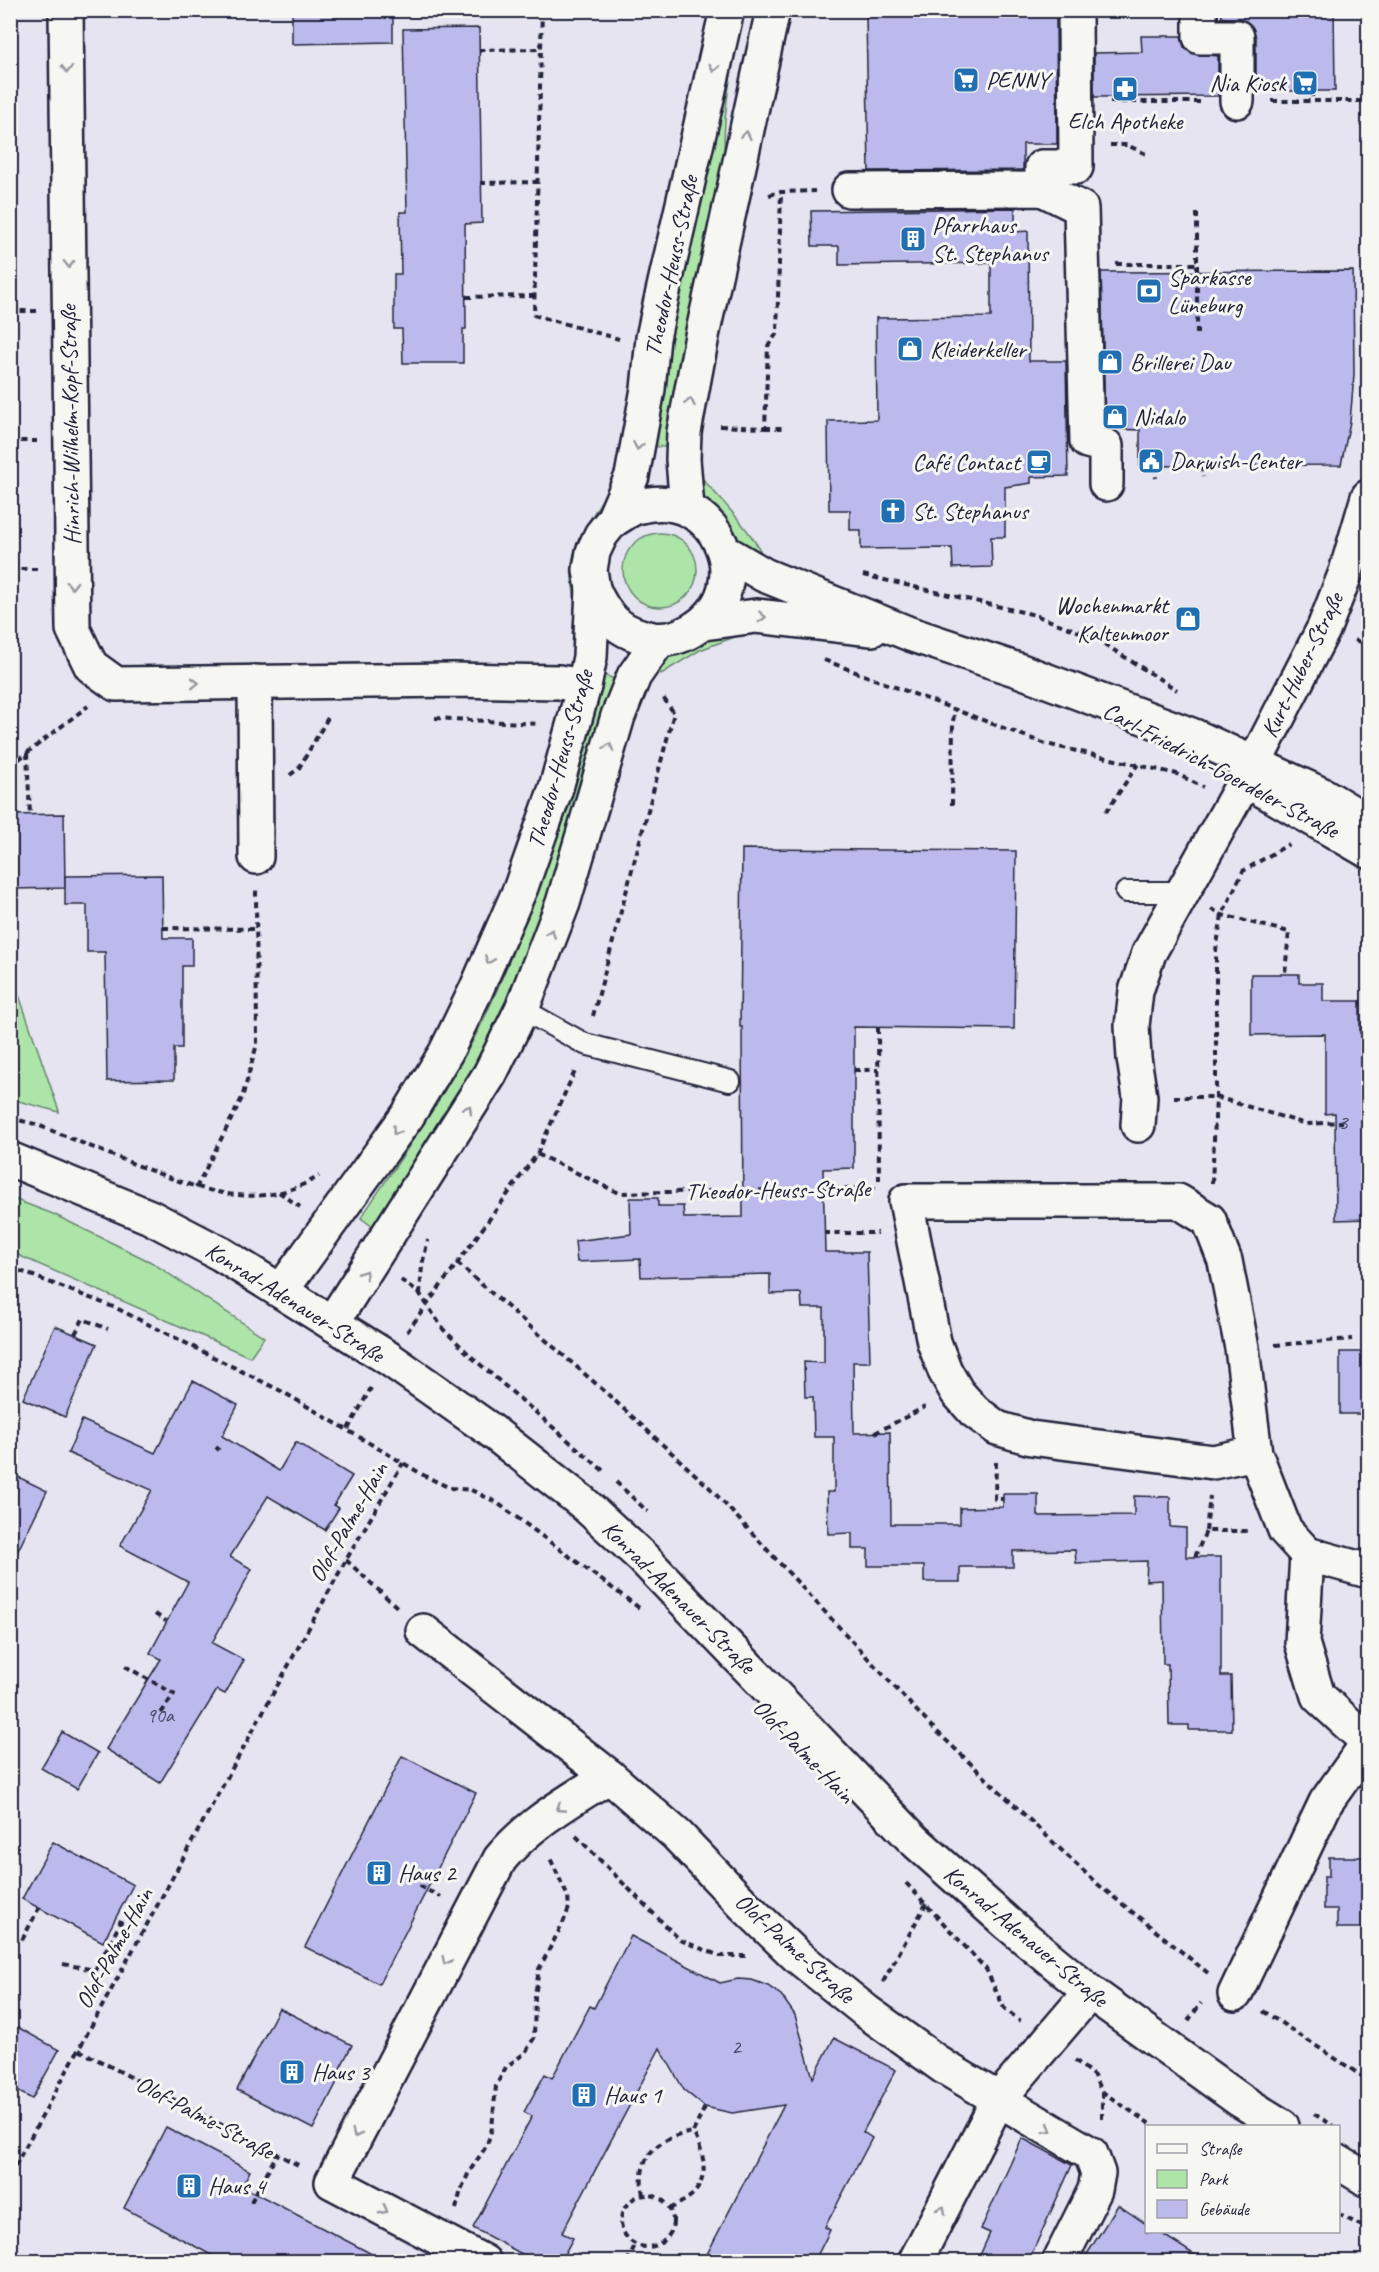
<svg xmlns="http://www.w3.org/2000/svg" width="1379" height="2272" font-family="Caveat,sans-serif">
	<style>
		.green { fill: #ade5a9; stroke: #688472; stroke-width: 1.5 }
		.building { fill: #bcbaec; stroke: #22223b; stroke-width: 1.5 }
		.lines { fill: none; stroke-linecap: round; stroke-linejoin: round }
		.lane-casing { stroke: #22223b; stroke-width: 24 }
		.street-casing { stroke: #22223b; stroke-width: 38 }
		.secondary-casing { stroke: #22223b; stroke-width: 38 }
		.path { stroke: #22223b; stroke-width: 4; stroke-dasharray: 6 4.5; stroke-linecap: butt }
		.lane { stroke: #f6f6f2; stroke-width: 20 }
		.street { stroke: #f6f6f2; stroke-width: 33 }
		.secondary { stroke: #f6f6f2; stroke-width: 33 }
		.oneway { stroke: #9797a0 }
		.labels { text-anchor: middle; stroke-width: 6; stroke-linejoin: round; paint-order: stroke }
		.number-label { font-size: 21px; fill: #484867 }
		.poi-label { font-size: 24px; fill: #22223b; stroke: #f6f6f2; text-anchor: start }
		.street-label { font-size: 24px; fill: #22223b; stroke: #f6f6f2 }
	</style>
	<rect width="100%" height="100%" fill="#e5e4f0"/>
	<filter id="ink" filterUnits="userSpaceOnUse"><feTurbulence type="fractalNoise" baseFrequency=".0167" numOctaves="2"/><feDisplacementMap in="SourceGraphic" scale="12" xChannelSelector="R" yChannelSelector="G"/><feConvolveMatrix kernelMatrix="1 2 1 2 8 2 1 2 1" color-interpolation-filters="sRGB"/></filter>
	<g filter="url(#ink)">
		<g class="green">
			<path d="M735,11H744C733,61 719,121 726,173L665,447L648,446L670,322Z"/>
			<path d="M694,478H702C715,494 764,543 763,561L741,547L700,498Z"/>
			<path d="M611,484L582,637L572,633C574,623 577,612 575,601C574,588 570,576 572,563C576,534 598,510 611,484Z"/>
			<circle cx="660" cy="570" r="37"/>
			<path d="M717,633H745L700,650L661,674L656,667L672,655Z"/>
			<path d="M599,673L617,680L514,1006L377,1230L361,1218C408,1147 460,1075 494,997C540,893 567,782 599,673Z"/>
			<path d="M11,972L59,1111V1112L11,1099Z"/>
			<path d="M11,1198L53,1214L151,1262L264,1337L250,1357L11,1252Z"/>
		</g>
		<g class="building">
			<path d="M292,10H393V42L292,44Z"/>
			<path d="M1221,10H1334L1335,91H1256V37L1253,28L1246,21L1222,18Z"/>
			<path d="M1056,14L1057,144H1023V170L869,171L866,17Z"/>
			<path d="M479,28L482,223L465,224L466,329H463V363H403L402,329H394V274H401L400,212H407L403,29Z"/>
			<path d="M1141,36H1181L1184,47L1191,53L1218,56V96L1094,97V53L1142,52Z"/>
			<path d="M1015,208V232L1028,231L1029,361H1066L1068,476L1031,477V483L1005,487V537H991L992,567L953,568L952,548L861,549V530H850V510H829L828,421L877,420L876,318L991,317V263L839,265V246H812L811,211Z"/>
			<path d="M1353,271L1354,375L1350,422L1341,465L1140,466V430L1114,429L1105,426L1101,272Z"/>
			<path d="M64,814L65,888L12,889L10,815Z"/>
			<path d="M742,849L1016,851L1014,1029L854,1027V1168L823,1169L825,1252H867L870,1362H853L854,1433L890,1432L891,1524H960V1508L1003,1507V1494H1038V1516L1134,1515V1496L1170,1497V1527L1186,1528V1557H1221V1676H1231L1232,1730H1189V1725H1169L1168,1664H1163L1162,1580L1146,1581L1147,1561L1076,1563L1075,1550L1013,1551V1567H960V1582H924V1566H868V1549H852V1533L828,1534L827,1492H834V1437H814L813,1397H805L804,1362L824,1363V1308H802L801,1293L770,1294V1274L641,1277L640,1259L577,1262L575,1241L631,1234L630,1198H658V1206H683L684,1218L743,1217L742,1027H740Z"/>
			<path d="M162,875L163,938H192V966H182V1048H174V1080L107,1081L105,952H87V905H65V876Z"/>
			<path d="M1251,974H1299V983H1323V1001H1360V1033H1368V1219L1336,1220L1335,1113L1325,1114V1034L1251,1035Z"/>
			<path d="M55,1326L97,1344L65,1417L23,1399Z"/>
			<rect x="1340" y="1352" width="28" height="62"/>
			<path d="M193,1381L238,1405L222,1436L279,1471L296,1442L352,1476L334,1505L339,1508L325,1530L268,1496L230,1557L252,1569L212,1643L244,1660L225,1694L217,1690L160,1783L106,1749L161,1659L150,1653L188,1582L120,1546L152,1490L68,1453L82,1420L155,1453Z"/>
			<path d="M10,1473L47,1491L10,1567Z"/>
			<path d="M62,1732L98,1753L77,1789L41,1768Z"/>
			<path d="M402,1756L476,1793L379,1984L305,1947Z"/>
			<path d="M53,1842L133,1885L103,1942L22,1899Z"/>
			<path d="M1329,1857H1368V1928H1337V1909H1324V1876H1329Z"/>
			<path d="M631,1936L720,1983L738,1979L752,1980L768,1986L781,1995L795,2015L813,2078L834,2038L896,2070L863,2132L872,2138L825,2227L830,2230L814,2262H703L784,2105L732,2113L705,2107L684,2090L660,2048L562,2233L573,2238L560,2262H537L473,2228L532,2116L524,2112L545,2074L552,2078L590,2006L594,2008Z"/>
			<path d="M279,2008L352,2045L334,2080L337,2082L313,2129L237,2090Z"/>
			<path d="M10,2023L59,2050L32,2099L10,2087Z"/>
			<path d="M166,2127L250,2171L242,2186L387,2262H224L124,2208Z"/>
			<path d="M1022,2138L1072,2165L1028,2262H977L990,2233L981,2229Z"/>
			<path d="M1118,2205L1146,2224V2232H1159L1206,2262H1082Z"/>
		</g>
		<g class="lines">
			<g class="lane-casing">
				<g id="lane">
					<path d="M1126,892H1184"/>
					<path d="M522,1009L585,1044L730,1081"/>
				</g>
			</g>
			<g class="street-casing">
				<g id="street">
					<path d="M66,10L73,629L91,666L116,684L454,680L559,682L584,686"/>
					<path d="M1200,10V37H1237V101"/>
					<path d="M1042,189V167H1076L1075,10"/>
					<path d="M849,190L1042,189L1081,208L1087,441L1106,446V484"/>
					<path d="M255,682L256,857"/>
					<path d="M1138,1125L1140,1097L1134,1058L1132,1026L1136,991L1149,953L1254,764L1324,628L1346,572L1368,497"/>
					<path d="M1255,1453L1213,1462L1031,1438L997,1428L974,1411L957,1392L945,1371L934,1342L906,1201H1178L1209,1220L1225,1261L1242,1348L1255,1453L1285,1530L1307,1554"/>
					<path d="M1307,1554L1302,1643L1318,1696L1368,1742"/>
					<path d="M1307,1554L1368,1571"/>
					<path d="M423,1631L609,1776L677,1835L744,1905L797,1956L867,2012L944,2067L1091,2154L1098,2173L1095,2190L1059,2262"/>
					<path d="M1235,1994L1326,1802L1368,1743"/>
					<path d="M484,2262L332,2182L500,1859C529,1823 570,1801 609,1776"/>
					<path d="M915,2262L998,2100L1090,1992"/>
				</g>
			</g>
			<g class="secondary-casing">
				<g id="secondary">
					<path d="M687,508L683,459L684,432L702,336L773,10"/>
					<path d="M725,552L764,575L910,634L1021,671L1194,736L1323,795L1368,822"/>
					<path d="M593,589C606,619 620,633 653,639C666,641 681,637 692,630C763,588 716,483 637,507C629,509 621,516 613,520"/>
					<path d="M704,623L756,616L872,629"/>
					<path d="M1256,786L1368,851"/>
					<path d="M10,1159L150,1217L221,1254L388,1358L489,1429L582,1502L643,1558L914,1840L1007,1923L1090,1992L1240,2100L1282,2126"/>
					<path d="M281,1291L408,1115L446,1052L476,990L521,887L556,788L584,686L590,657L593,589L590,570L593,552L601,535L613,520L632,476L648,389L653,338L660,305L727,10"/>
					<path d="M332,1323L490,1074L522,1009L563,903L618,716L634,676L659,640"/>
					<path d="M1338,2162L1368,2180"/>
				</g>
			</g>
			<g class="path">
				<path d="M542,10L534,315L619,339"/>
				<path d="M479,50L542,49"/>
				<path d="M1312,91V101"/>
				<path d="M1272,101H1368"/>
				<path d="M1110,102H1204"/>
				<path d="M1110,145H1127L1146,154"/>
				<path d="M480,183L539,182"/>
				<path d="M769,195L781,192L815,191"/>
				<path d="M1116,264H1197V212"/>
				<path d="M466,297L535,296"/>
				<path d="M10,311H37"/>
				<path d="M1197,334V264"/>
				<path d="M720,426L765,428L768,346L777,333L781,192"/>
				<path d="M765,428H783"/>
				<path d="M10,441H37"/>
				<path d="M1154,466L1156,478"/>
				<path d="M1202,466L1203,477"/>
				<path d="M10,569H40"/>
				<path d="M863,575L1035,615L1093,637L1177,690"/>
				<path d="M1355,640L1368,645"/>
				<path d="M824,660L1046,744L1177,774L1203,787"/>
				<path d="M435,718L538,724"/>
				<path d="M27,753L30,815"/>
				<path d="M10,766L88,706"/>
				<path d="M290,775L299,768L329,716"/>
				<path d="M952,805L953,722L955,708"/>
				<path d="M1106,812L1138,764"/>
				<path d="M1211,909L1222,915L1289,932L1285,973"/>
				<path d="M163,928L256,929"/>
				<path d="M593,1016L674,713L662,696"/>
				<path d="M878,1028L879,1180"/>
				<path d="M854,1070H878"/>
				<path d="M1174,1097H1216L1306,1124L1343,1122"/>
				<path d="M10,1118L35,1124C68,1137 101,1151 134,1164C196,1188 256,1215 319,1176"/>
				<path d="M537,1154L619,1193L876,1188"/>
				<path d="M1212,1183L1216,1097V950L1222,915L1243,871L1289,844"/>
				<path d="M196,1188L242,1098L257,1044L256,890"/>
				<path d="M279,1192L300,1207"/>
				<path d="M824,1233H878"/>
				<path d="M457,1263L602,1389L710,1488L928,1723L1095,1882L1208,1973"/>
				<path d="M10,1267L116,1308L283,1392L425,1476L450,1488L471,1490L496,1502L642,1610"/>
				<path d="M401,1280L420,1294L443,1329L475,1360L606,1473"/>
				<path d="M420,1294L422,1265L428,1240"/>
				<path d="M407,1332L537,1154L576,1069"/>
				<path d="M75,1334L83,1319L108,1329"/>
				<path d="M1275,1345L1352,1339"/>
				<path d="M348,1429L371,1388"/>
				<path d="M875,1433L925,1407"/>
				<path d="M216,1447L219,1450"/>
				<path d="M996,1462L995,1499H1003"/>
				<path d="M616,1482L648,1512"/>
				<path d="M1206,1531L1210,1496"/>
				<path d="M1195,1557L1206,1531H1249"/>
				<path d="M346,1560L398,1608"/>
				<path d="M155,1614L166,1621"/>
				<path d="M125,1666L174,1694L160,1715"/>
				<path d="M576,1836L680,1940L720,1956H748"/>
				<path d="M906,1883L986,1969L1004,2008L1020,2021"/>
				<path d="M419,1886L441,1897"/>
				<path d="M22,1940L39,1908"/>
				<path d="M63,1964L95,1970L121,1922L115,1919"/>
				<path d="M883,1982L926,1904"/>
				<path d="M1263,2011L1368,2080"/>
				<path d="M1188,2021L1201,2003"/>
				<path d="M79,2050L302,2167"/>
				<path d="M1075,2060L1094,2076L1101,2091L1153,2126"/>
				<path d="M1102,2092V2120"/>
				<path d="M1314,2114L1334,2126"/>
				<path d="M693,2132L705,2107"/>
				<path d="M10,2175L346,1560L403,1463"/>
				<circle cx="647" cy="2221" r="26"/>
				<path d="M643,2195C636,2156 657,2138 693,2132"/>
				<path d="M251,2202L277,2154"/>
				<path d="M456,2209L461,2190L469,2172L487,2145L492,2128L496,2086L506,2067L525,2053L534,2038L535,1996L539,1969L563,1923L569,1908L568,1897L550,1858"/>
				<path d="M670,2209C678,2204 689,2199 695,2192C710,2173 703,2151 693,2132"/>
				<path d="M1338,2214L1368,2229"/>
				<path d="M627,2262L635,2245"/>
			</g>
			<use href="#lane" class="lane"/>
			<use href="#street" class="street"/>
			<use href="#secondary" class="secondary"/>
		</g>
		<defs><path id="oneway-chevron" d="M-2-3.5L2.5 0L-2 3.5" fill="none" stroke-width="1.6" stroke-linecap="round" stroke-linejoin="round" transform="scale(1.5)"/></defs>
		<g class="oneway">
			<use href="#oneway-chevron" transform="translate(714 68) rotate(103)"/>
			<use href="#oneway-chevron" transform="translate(67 69) rotate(89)"/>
			<use href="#oneway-chevron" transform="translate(746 135) rotate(-78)"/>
			<use href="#oneway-chevron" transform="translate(69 264) rotate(89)"/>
			<use href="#oneway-chevron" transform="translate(690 402) rotate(-79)"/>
			<use href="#oneway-chevron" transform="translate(638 446) rotate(100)"/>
			<use href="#oneway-chevron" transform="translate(72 585) rotate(89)"/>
			<use href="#oneway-chevron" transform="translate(762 617) rotate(3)"/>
			<use href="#oneway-chevron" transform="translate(195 683) rotate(-1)"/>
			<use href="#oneway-chevron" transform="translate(609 747) rotate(-74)"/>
			<use href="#oneway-chevron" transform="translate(551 933) rotate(-69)"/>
			<use href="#oneway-chevron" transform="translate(489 960) rotate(113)"/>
			<use href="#oneway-chevron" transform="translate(468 1109) rotate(-59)"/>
			<use href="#oneway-chevron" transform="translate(396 1131) rotate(126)"/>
			<use href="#oneway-chevron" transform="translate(364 1274) rotate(-57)"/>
			<use href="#oneway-chevron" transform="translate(560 1808) rotate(147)"/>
			<use href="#oneway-chevron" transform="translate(446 1961) rotate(117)"/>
			<use href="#oneway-chevron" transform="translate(1048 2129) rotate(30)"/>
			<use href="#oneway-chevron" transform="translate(356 2134) rotate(117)"/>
			<use href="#oneway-chevron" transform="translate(384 2210) rotate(28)"/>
			<use href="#oneway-chevron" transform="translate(942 2210) rotate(-62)"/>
		</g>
	</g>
	<defs>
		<g id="supermarket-square" transform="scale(1.35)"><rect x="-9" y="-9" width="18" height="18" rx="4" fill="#1f6fb2" stroke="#f6f6f2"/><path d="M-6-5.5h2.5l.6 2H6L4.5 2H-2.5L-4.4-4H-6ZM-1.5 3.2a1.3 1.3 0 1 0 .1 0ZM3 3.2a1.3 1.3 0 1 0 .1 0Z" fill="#fff"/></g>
		<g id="pharmacy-square" transform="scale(1.35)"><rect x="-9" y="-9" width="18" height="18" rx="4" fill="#1f6fb2" stroke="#f6f6f2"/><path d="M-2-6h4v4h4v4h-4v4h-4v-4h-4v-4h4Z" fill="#fff"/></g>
		<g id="building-square" transform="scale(1.35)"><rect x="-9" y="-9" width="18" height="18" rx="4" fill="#1f6fb2" stroke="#f6f6f2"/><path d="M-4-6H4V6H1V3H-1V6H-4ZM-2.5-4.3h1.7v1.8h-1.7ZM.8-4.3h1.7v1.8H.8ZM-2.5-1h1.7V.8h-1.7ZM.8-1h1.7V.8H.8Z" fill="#fff"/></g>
		<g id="bank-square" transform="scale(1.35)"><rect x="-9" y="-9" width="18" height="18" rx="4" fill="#1f6fb2" stroke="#f6f6f2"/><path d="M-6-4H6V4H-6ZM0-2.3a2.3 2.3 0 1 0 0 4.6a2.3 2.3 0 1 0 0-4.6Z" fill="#fff"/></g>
		<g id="shop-square" transform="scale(1.35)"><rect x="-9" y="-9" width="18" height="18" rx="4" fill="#1f6fb2" stroke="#f6f6f2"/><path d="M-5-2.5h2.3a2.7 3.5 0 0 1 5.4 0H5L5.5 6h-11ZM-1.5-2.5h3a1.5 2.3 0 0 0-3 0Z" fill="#fff"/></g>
		<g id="civic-square" transform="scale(1.35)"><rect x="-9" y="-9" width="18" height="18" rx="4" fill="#1f6fb2" stroke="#f6f6f2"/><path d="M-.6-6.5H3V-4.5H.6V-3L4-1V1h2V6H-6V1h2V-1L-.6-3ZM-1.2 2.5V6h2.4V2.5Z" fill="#fff"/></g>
		<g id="cafe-square" transform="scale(1.35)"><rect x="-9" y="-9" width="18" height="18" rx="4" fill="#1f6fb2" stroke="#f6f6f2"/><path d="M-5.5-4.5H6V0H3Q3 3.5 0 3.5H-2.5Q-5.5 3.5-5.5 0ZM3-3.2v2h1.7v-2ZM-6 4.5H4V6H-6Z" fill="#fff"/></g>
		<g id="church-square" transform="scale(1.35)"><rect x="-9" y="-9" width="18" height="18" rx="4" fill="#1f6fb2" stroke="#f6f6f2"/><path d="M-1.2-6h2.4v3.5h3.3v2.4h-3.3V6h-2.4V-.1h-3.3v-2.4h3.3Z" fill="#fff"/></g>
	</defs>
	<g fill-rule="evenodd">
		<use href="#supermarket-square" x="966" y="80"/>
		<use href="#supermarket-square" x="1305" y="83"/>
		<use href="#pharmacy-square" x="1125" y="89"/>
		<use href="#building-square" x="913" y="239"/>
		<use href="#bank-square" x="1149" y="291"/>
		<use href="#shop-square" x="910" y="349"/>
		<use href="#shop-square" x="1110" y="362"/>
		<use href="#shop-square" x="1115" y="417"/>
		<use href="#civic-square" x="1151" y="461"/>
		<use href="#cafe-square" x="1039" y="462"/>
		<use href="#church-square" x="893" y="511"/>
		<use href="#shop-square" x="1188" y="619"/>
		<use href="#building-square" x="379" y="1873"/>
		<use href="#building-square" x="292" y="2072"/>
		<use href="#building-square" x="584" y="2095"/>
		<use href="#building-square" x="189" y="2186"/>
	</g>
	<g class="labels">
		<g class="number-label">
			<text x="1343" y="1129">3</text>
			<text x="160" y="1722">90a</text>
			<text x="736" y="2054">2</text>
		</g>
		<g class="poi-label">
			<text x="986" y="88">PENNY</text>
			<text x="1286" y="91" text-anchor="end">Nia Kiosk</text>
			<text x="1125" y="129" text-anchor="middle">Elch Apotheke</text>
			<text x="932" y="233">Pfarrhaus<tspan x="932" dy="28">St. Stephanus</tspan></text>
			<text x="1168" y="285">Sparkasse<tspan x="1168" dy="28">Lüneburg</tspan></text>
			<text x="930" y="357">Kleiderkeller</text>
			<text x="1130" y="370">Brillerei Dau</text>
			<text x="1134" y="425">Nidalo</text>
			<text x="1170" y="469">Darwish-Center</text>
			<text x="1020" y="470" text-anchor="end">Café Contact</text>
			<text x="912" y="519">St. Stephanus</text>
			<text x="1168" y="613" text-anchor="end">Wochenmarkt<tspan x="1168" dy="28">Kaltenmoor</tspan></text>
			<text x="398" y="1881">Haus 2</text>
			<text x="312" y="2080">Haus 3</text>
			<text x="604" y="2103">Haus 1</text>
			<text x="208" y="2194">Haus 4</text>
		</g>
		<g class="street-label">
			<text transform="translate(671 266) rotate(-78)" y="8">Theodor-Heuss-Straße</text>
			<text transform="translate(70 425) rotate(-91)" y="8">Hinrich-Wilhelm-Kopf-Straße</text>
			<text transform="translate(1302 665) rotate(-64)" y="8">Kurt-Huber-Straße</text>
			<text transform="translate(560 759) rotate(-74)" y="8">Theodor-Heuss-Straße</text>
			<text transform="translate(1221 770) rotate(28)" y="8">Carl-Friedrich-Goerdeler-Straße</text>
			<text transform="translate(778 1190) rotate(-1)" y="8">Theodor-Heuss-Straße</text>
			<text transform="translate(295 1302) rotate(32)" y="8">Konrad-Adenauer-Straße</text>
			<text transform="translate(348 1522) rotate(-60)" y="8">Olof-Palme-Hain</text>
			<text transform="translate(679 1597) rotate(45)" y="8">Konrad-Adenauer-Straße</text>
			<text transform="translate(804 1751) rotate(46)" y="8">Olof-Palme-Hain</text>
			<text transform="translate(1026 1936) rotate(40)" y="8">Konrad-Adenauer-Straße</text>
			<text transform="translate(114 1948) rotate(-61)" y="8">Olof-Palme-Hain</text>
			<text transform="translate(795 1948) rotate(42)" y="8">Olof-Palme-Straße</text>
			<text transform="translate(205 2117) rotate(28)" y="8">Olof-Palme-Straße</text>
		</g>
	</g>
	<rect width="1379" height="2272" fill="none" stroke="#f6f6f2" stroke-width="36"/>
	<rect x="18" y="18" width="1343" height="2236" fill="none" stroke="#22223b" stroke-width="2" filter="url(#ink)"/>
	<rect x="1145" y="2125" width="195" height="108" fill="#f6f6f2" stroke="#a1a1a9" stroke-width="1.5"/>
	<rect x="1157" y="2144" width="30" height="9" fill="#f6f6f2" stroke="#a1a1a9" stroke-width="1.5"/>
	<text x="1199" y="2155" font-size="18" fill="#22223b">Straße</text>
	<rect x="1157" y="2170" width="30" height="18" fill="#ade5a9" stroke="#a1a1a9" stroke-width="1.5"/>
	<text x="1199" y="2185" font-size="18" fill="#22223b">Park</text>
	<rect x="1157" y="2200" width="30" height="18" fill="#bcbaec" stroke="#a1a1a9" stroke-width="1.5"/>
	<text x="1199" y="2215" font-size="18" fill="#22223b">Gebäude</text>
</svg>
